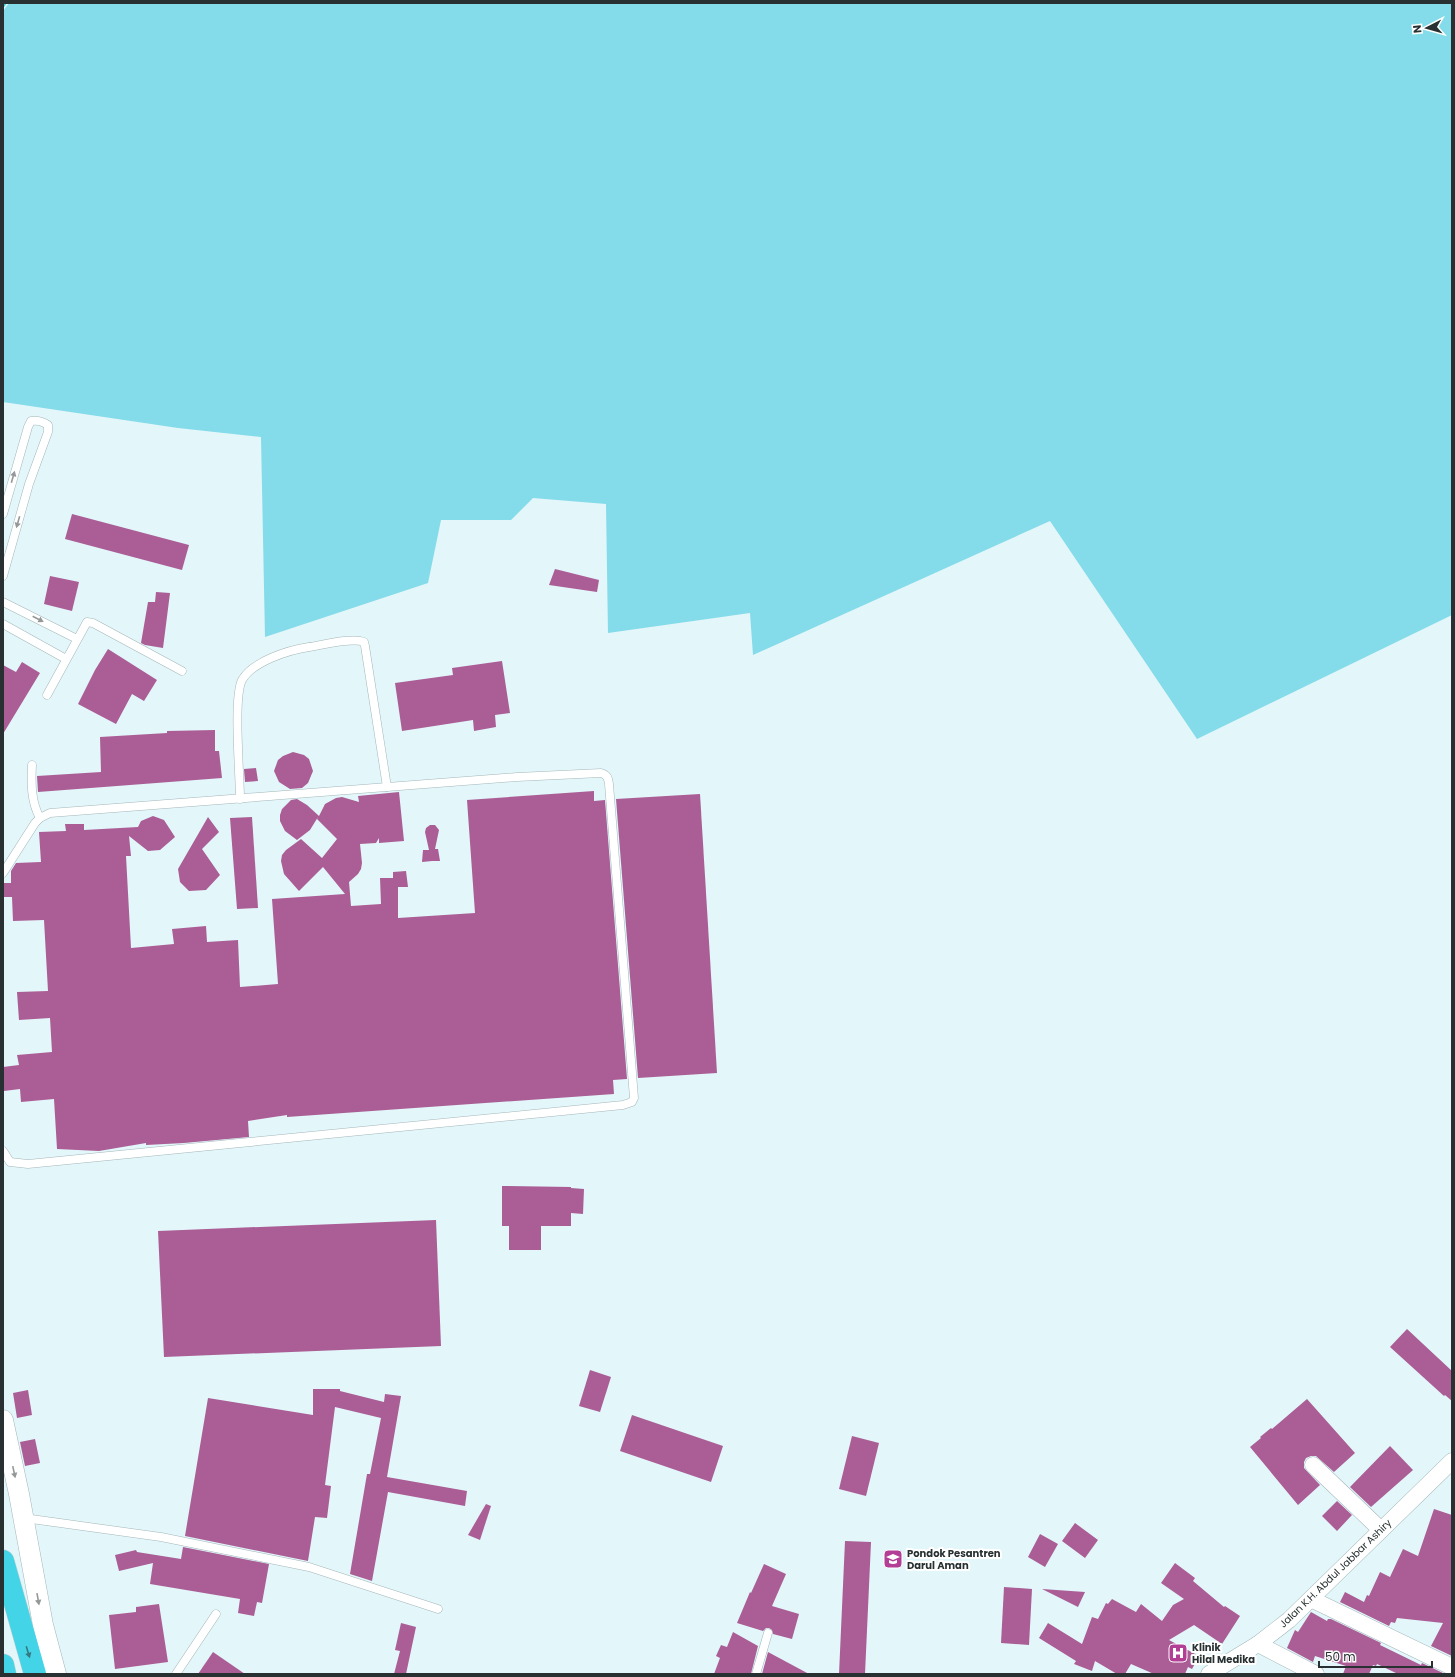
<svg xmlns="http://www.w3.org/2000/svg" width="1455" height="1677" font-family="Poppins,sans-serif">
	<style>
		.grass { fill: #84dbe9 }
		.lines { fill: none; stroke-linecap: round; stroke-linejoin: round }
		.stream { stroke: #39cadd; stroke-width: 4.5 }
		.building { fill: #aa5e95 }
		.service-casing { stroke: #a4b7ba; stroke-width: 9 }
		.minor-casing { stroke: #a4b7ba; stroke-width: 17 }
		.tertiary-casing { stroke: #a4b7ba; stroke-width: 21 }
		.motorway-casing { stroke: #d0d1d2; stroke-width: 23 }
		.service { stroke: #fff; stroke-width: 8 }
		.minor { stroke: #fff; stroke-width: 16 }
		.tertiary { stroke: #fff; stroke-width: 20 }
		.motorway { stroke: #44d4e7; stroke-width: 22 }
		.oneway { fill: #949898 }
		.oneway2 { fill: #357a83 }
		.labels { text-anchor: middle; stroke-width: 4; stroke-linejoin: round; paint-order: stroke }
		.poi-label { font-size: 10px; font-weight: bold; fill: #283031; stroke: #fff; text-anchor: start }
		.street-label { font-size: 10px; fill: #283031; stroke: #fff }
	</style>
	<rect width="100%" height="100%" fill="#e3f6fa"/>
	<path class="grass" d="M9,3H1452V615L1197,739L1050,521L753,655L750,613L608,633L606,504L533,498L511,520H441L428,583L265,637L261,437L178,428L3,402V11Z"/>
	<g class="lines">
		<path class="stream" d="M3,5L4,3"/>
	</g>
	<g class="building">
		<path d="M72,514L189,545L182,570L65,539Z"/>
		<path d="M555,569L599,580L597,592L549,585Z"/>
		<path d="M50,576L79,582L72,611L44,604Z"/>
		<path d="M156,592L170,593L163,648L145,645L141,643L148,602H155Z"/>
		<path d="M108,649L157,680L144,701L132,694L116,724L78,704L95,670Z"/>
		<path d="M502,661L510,713L495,715L496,727L474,731L473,720L402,731L395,683L453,675L452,668Z"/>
		<path d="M22,662L40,673L3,734V665L16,672Z"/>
		<path d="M215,730V751H219L222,778L38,792L37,776L101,772L100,737L167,733V731Z"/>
		<path d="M293,752L304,755L309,759L313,771L308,783L302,788L290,789L279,782L274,771L278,760L283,756Z"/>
		<path d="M256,768L258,781L245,782L244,769Z"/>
		<path d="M594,791V801L605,800L627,1079L613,1080L614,1094L287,1117V1115L248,1121L249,1137L184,1143L146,1145V1143L99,1151L57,1149L54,1099L21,1102L20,1089L4,1091L3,1067L19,1065L17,1055L52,1052L50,1018L19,1020L17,992L48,991L44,920L13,921L12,897H3V883H11V871L16,863L41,862L39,832L66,831L65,824H84V830L138,827L141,821L153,816L164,820L175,837L160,850L148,851L129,836L131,856H126L131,948L174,944L172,929L206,926L207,942L238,940L240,987L278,984L272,899L345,894L323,867L299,891L284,874L281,861L282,855L286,850L301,839L322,858L337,839L317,819L318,817L310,830L297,840L285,831L280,821V815L282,809L291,800L297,799L307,805L319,816L325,804L336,798L342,797L359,802L358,796L399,792L404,841L379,843V838L376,843L360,844L362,863L361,869L358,874L349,882L351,906L381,904L380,878H393V872L406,871L408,887H398V918L475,913L467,800Z"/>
		<path d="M700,794L717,1073L638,1078L616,799Z"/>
		<path d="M208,817L219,832L202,849L220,875L206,890L189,891L180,882L178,869Z"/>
		<path d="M252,817L258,908L237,909L230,818Z"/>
		<path d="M430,825H435L439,830L435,849H438L440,861H432V863V861L422,862L423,850H429L425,832L426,828Z"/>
		<path d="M502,1186L571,1187V1188L584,1189L583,1214L571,1213V1226H541V1250H509V1226H502Z"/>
		<path d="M436,1220L441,1346L164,1357L158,1231Z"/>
		<path d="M1407,1329L1452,1371V1401L1445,1395L1444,1396L1390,1347Z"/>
		<path d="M590,1370L611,1377L600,1412L579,1406Z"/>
		<path d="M313,1389H340V1391L384,1402L385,1394L401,1396L387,1477L467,1491L465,1506L388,1492L372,1581L350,1574L367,1474H370L381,1418L335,1407L325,1485L331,1486L327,1518L315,1517L308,1561L185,1536L208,1398L313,1415Z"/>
		<path d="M28,1390L32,1415L17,1418L13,1393Z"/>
		<path d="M1307,1399L1355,1453L1334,1472L1316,1456H1311L1306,1458L1304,1462V1468L1320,1485L1298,1505L1250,1447L1261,1438L1260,1437L1271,1428L1272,1429Z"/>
		<path d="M632,1415L723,1446L711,1482L620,1451Z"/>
		<path d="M852,1436L879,1443L866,1496L839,1489Z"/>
		<path d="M35,1439L40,1463L25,1466L20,1442Z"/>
		<path d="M1390,1446L1413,1470L1371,1507L1350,1487Z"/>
		<path d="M1337,1501L1352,1515L1337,1531L1322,1516Z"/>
		<path d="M486,1504L491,1506L480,1540L468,1535Z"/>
		<path d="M1434,1509L1452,1515V1656L1431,1646L1443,1623L1397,1618L1395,1623L1391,1622L1389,1626L1340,1602L1345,1592L1364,1602L1367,1595L1369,1596L1380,1572L1390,1577L1403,1549L1418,1556Z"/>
		<path d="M1075,1523L1098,1540L1085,1558L1062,1541Z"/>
		<path d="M1040,1534L1058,1544L1045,1567L1028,1557Z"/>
		<path d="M845,1541L871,1542L865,1674H839Z"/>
		<path d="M183,1547L269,1564L262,1603L257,1602L254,1616L238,1613L240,1599L150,1584L153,1563L119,1571L115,1555L136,1550L137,1552L181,1559Z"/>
		<path d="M1175,1563L1195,1578L1193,1581L1224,1607L1225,1606L1240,1616L1222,1644L1194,1625L1169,1640L1199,1656L1192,1669L1188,1667L1185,1674H1154L1131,1664L1125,1674H1117L1095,1661L1092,1671L1074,1664L1076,1661L1039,1638L1048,1623L1082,1644L1092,1617L1098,1619L1106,1603L1108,1604L1112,1599L1136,1612L1141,1604L1162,1621L1173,1605L1184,1599L1161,1583Z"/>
		<path d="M764,1564L786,1574L772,1606L799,1614L792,1639L773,1634L772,1630L769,1628H766L763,1631L737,1623L750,1592L751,1593Z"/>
		<path d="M1004,1587L1032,1589L1029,1645L1001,1643Z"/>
		<path d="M1042,1589L1085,1592L1078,1607Z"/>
		<path d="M159,1604L168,1662L115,1669L109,1615L136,1612V1607Z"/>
		<path d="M1311,1612L1327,1621L1328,1619H1331L1381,1643L1380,1645L1421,1665L1422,1663L1445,1674H1398L1377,1664L1376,1666L1373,1665L1369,1674H1343L1346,1666L1315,1656L1313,1662L1287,1648L1295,1630L1298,1632Z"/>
		<path d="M401,1623L416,1627L406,1674H394L400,1651L395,1650Z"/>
		<path d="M733,1632L758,1646L751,1674H714L720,1658L716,1656L721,1645L727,1647Z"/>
		<path d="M213,1652L245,1674H198Z"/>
		<path d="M768,1652L809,1674H762Z"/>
	</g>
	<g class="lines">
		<g class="service-casing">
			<g id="service">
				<path d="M3,514L28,427L31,421C38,420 42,421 48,425V432L29,484L3,576"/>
				<path d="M3,602L77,639"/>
				<path d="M3,624L66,659"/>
				<path d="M47,695L87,622L93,623L182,671"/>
				<path d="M32,765C31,783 31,802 40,818"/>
				<path d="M240,799C240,774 233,698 242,680C253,661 289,650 309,647C322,645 353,637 364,642L365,646L387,787"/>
				<path d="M3,873L35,823L40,818L50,813L517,777L601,773C607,775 608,777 609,784L634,1098L632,1102L623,1105L28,1164L10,1162L3,1151"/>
				<path d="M24,1518L161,1537L309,1567L438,1609"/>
				<path d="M176,1674L216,1614"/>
				<path d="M756,1674L768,1633"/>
			</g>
		</g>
		<g class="minor-casing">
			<g id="minor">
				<path d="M1313,1465L1381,1530"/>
				<path d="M1311,1599L1452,1667"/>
				<path d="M1258,1644L1316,1674"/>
				<path d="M1209,1674L1258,1644L1289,1620L1452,1461"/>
			</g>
		</g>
		<g class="tertiary-casing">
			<path id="tertiary" d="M3,1420L19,1494L43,1625L56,1674"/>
		</g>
		<g class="motorway-casing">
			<g id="motorway">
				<path d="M3,1561L35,1674"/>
				<path d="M3,1665L5,1674"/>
			</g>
		</g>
		<use href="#service" class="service"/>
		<use href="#minor" class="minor"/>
		<use href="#tertiary" class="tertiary"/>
		<use href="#motorway" class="motorway"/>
	</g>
	<defs><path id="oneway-solid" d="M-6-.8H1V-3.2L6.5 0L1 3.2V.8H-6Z"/></defs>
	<g class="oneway">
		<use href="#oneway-solid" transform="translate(13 477) rotate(-74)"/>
		<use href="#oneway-solid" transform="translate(18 522) rotate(106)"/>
		<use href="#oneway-solid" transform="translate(38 619) rotate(27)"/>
		<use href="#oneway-solid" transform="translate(14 1472) rotate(78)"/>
		<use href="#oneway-solid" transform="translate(38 1599) rotate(80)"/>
	</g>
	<use class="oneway2" href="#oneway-solid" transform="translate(28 1652) rotate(73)"/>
	<defs>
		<g id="school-square" transform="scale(1)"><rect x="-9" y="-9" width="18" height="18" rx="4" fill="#b33e96" stroke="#fff"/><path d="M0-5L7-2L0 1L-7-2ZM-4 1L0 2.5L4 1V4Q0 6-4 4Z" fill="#fff"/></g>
		<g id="hospital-square" transform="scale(1)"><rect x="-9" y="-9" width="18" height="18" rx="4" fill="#b33e96" stroke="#fff"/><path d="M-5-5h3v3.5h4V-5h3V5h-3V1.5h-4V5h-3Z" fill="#fff"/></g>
	</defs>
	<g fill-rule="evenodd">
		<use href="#school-square" x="893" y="1559"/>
		<use href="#hospital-square" x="1178" y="1653"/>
	</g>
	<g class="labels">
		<g class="poi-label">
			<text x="907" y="1557">Pondok Pesantren<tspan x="907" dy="12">Darul Aman</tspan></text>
			<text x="1192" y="1651">Klinik<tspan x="1192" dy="12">Hilal Medika</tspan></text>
		</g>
		<g class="street-label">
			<text transform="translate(1335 1573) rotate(-44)" y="4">Jalan K.H. Abdul Jabbar Ashiry</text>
		</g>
	</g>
	<rect width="1455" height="1677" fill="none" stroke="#283031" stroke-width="8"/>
	<g transform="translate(1427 28) rotate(264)" stroke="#ffffff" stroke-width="3" paint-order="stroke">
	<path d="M0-3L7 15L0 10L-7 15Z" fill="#283031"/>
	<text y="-6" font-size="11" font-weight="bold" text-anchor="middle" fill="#283031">N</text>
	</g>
	<path d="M1319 1661v6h113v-6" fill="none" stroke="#283031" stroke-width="2"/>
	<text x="1325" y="1661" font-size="12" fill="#283031" stroke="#ffffff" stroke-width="3" paint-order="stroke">50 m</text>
</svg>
